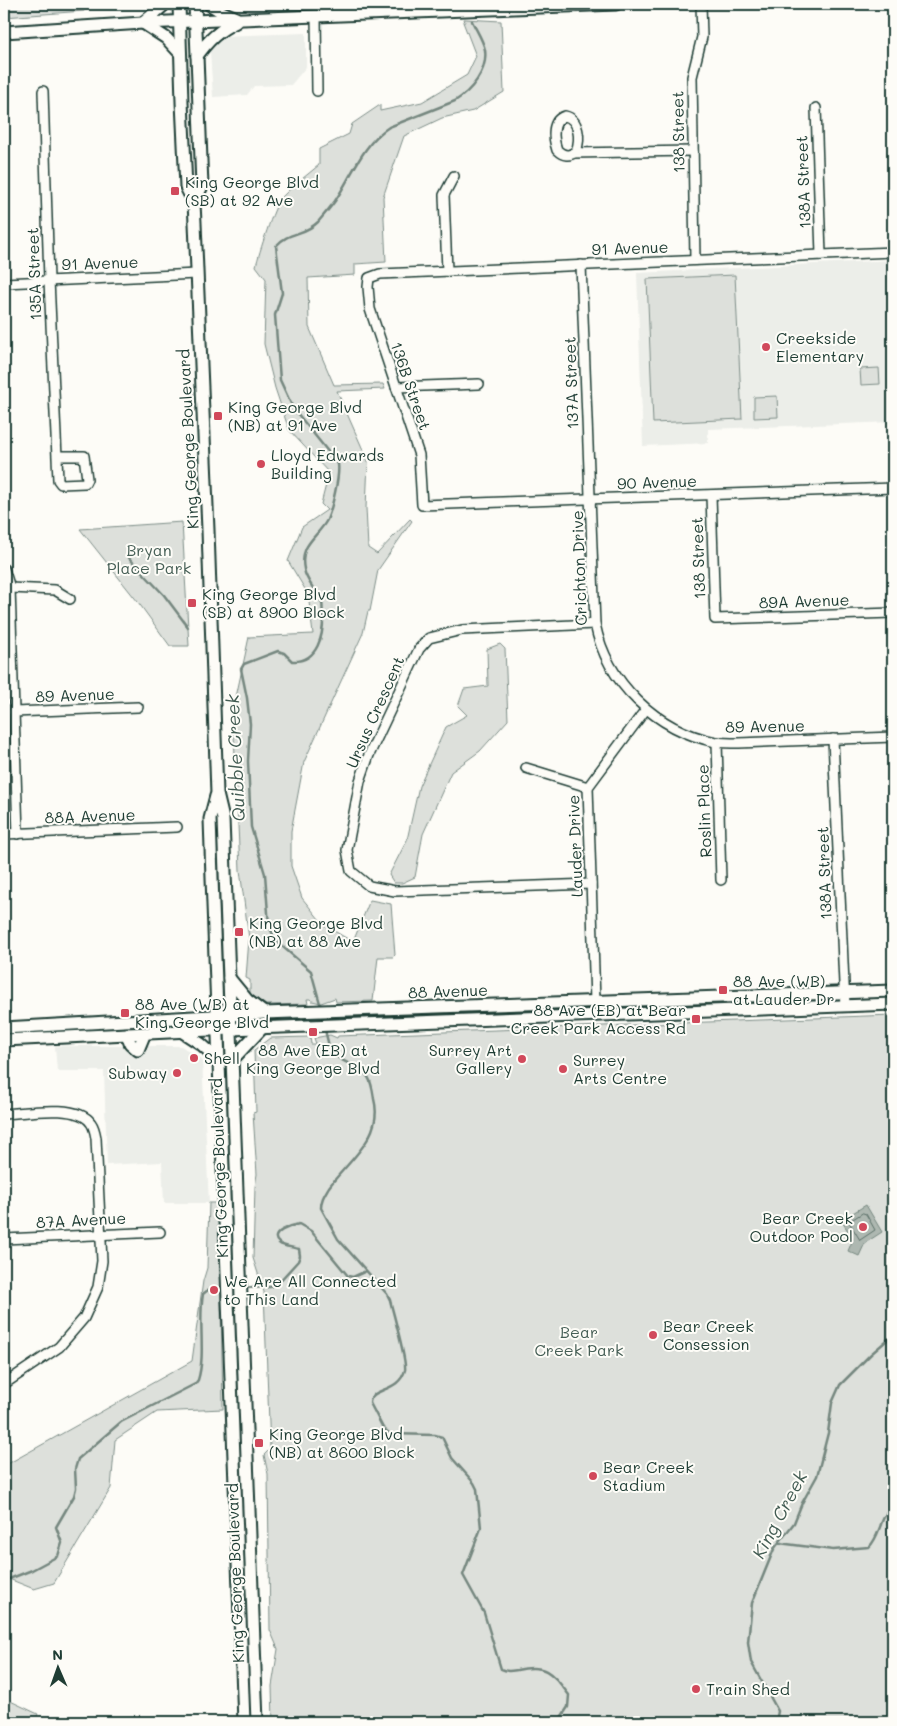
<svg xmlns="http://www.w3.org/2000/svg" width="897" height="1726" font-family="Mali,sans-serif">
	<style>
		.built { fill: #eceee9 }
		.green { fill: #dde0db; stroke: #7e8e88 }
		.water { fill: #aeb8b1; stroke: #75877f }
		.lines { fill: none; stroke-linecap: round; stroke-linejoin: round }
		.shore { stroke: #586e66; stroke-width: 1 }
		.stream { stroke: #75877f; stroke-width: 2.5 }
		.minor-casing { stroke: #1f3d34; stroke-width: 12 }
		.major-casing { stroke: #1f3d34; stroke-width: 15 }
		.minor { stroke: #fdfcf7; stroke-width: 9 }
		.major { stroke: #fdfcf7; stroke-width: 11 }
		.poi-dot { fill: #d1495b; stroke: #fdfcf7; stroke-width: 2 }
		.labels { text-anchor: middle; stroke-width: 4; stroke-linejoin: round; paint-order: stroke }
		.street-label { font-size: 16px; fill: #1f3d34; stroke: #fdfcf7 }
		.poi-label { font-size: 16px; fill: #1f3d34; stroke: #fdfcf7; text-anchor: start }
		.park-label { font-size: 16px; fill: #455e55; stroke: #fdfcf7 }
		.water-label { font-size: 18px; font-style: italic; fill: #435c53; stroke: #fdfcf7 }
	</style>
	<rect width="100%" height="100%" fill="#fdfcf7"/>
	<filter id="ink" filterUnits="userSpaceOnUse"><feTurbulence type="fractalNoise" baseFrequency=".02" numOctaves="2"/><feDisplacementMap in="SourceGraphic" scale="10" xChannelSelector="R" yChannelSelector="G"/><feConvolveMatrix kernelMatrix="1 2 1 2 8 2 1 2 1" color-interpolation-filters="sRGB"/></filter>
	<g filter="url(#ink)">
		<g class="built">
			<path d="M306,33V67L291,85L254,86L247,95L213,97L210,51L216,41L224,36Z"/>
			<path d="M893,260V422L708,429V443L643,446L637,273Z"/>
			<path d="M55,1046H181L202,1059L209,1203H164L162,1162L107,1165L104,1071H57Z"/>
		</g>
		<g class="green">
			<path d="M4,4H86L84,11L4,17Z"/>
			<path d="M464,19L501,21L504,92L473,111L442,118L404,136L383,197L386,262L355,264V275L308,278L309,327L334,385L383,384L385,389L337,391L368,461L366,508L368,548L377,554L410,519L412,521L378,570L370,611H368L363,633L304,762L291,831V866L302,898L324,925L353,942L370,900L391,904L395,955L393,957H378L373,1001L336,1002L335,998L321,1003L312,1001L310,999H307L308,1004L266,1005L250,994V980L246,978L249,939L240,870L233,711L249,637L313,634L308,594L288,561L302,527L327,510L321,504L329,473L289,430L275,388L264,344L266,279L256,266C259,253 274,207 280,199C292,186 306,176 319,165V149L349,134L352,124L380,105V111L422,102L467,75L476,56L463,22H465Z"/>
			<path d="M735,275L742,419L653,423L647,279Z"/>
			<path d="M879,368L880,384L861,385L860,369Z"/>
			<path d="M777,396L778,417L754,418V397Z"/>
			<path d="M182,522L189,646H170L138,602L80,529Z"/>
			<path d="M500,644L505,649L508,720L480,751L451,772L423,834L415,877L402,883H394L389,875L407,840L419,786L446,727L467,715L458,706L464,689L488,686L487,649Z"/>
			<path d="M893,1015V1722H273L272,1686L278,1649L270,1630L268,1474L264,1455L270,1449L264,1292L253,1258L255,1187L257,1174L253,1113L256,1112L254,1050L270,1038L310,1037L311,1044H316L314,1038L330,1035L337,1038L338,1036Z"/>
			<path d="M209,1203H219L223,1409L157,1412L115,1440L111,1488L54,1583L34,1589L4,1577V1466L192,1361L203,1281L207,1268Z"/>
			<path d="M4,1698L38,1714L34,1722H4Z"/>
		</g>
		<path class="water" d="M866,1205L882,1232L865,1243L859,1256L848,1251L853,1239L841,1220Z"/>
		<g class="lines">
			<path class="shore" d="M863,1213L866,1214L875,1230L860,1240L849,1222Z"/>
			<g class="stream">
				<path d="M129,558L164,595L188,627"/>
				<path d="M321,1007L311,971L276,941L269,926L265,874L251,827L248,761L250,724L247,698L241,669L244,664L278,651L284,653L292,661C318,663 324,634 323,614C322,611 323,606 322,603C317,591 306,582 304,569C299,544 317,538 327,520C332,508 340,476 338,464L293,408L280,380L275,315L282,293L276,246C289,231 304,236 318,222C324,215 330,208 335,201C352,176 362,144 389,127L455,101C471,91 488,71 485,50C483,40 476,30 472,21"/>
				<path d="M325,1030L330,1050L333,1054C343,1063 360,1066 368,1077C372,1083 373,1092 374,1099C384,1136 349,1160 329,1187C325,1194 321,1199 321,1208L338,1239L387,1294L390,1300C393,1313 407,1361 405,1370C399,1393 370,1387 370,1403L383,1428L390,1434L435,1435L442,1437L452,1458L474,1483L477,1489L481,1528L463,1575L484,1613L501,1669C507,1672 511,1671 517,1670C546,1663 552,1673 569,1695L568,1707L558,1722"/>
				<path d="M245,1288L270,1287L277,1284L298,1261L300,1256L299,1249C293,1247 283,1247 279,1243C267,1233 293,1225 299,1224L311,1231L348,1276L353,1277L366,1271"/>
				<path d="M779,1543L833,1550L869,1547C881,1536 879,1516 893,1507"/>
				<path d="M4,1581L32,1570L58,1556L62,1543L56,1527L74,1496L76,1488L75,1469L78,1459L121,1422L195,1384L198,1380C206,1354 198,1322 203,1294L208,1290L225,1289"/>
				<path d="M776,1722L778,1711L751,1662L748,1642L752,1603L774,1549L794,1523L802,1503L817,1476L828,1433L832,1403L840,1385L871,1354L893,1335"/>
			</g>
			<g class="minor-casing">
				<g id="minor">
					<path d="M316,16L317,91"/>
					<path d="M43,91L49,280L58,480L61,484L85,483L87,479L84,456H57"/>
					<path d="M816,108L821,255"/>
					<path d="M565,116C579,119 581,139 576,151C570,157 563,156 557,150C553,138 551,120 565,116Z"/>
					<path d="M573,153L693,151"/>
					<path d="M893,252L380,274L369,278L368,287L370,309L419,455L422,505L893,488"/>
					<path d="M695,260L692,77L702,37L701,4"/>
					<path d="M581,265L595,624C607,683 656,730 716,742C723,743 731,743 739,743L893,737"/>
					<path d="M447,271L444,195L454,176"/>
					<path d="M4,283L197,274"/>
					<path d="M396,387L479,384"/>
					<path d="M711,495L715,619L893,613"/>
					<path d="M4,569L10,588L18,834"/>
					<path d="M10,588L55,590L70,599"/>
					<path d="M14,712L138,707"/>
					<path d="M833,739L845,1006"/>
					<path d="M717,742L721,880"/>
					<path d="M526,768L588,787"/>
					<path d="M4,834L177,827"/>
					<path d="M591,884L395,891L369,886L351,871L347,850L360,781L369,755L419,649L429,638L462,630L595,624"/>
					<path d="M595,1002L588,787L646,709"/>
					<path d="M4,1114C25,1113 77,1103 91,1123C94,1127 95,1132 96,1138L102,1261L98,1287L84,1318L59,1347L4,1384"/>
					<path d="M4,1239L160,1232"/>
				</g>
			</g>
			<g class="major-casing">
				<g id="major">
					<path d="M179,4L182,102L186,187L194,203L195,223L208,530L217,794L223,819L257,1722"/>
					<path d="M209,4L222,12L236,18"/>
					<path d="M143,23L166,38L180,53"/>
					<path d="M143,23L165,4"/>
					<path d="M4,32L143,23L616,4"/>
					<path d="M197,56C208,40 219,30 236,22"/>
					<path d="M194,203L202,186L195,4"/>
					<path d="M216,796L210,819L212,878L244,1722"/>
					<path d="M229,978L247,1000L264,1013"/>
					<path d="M4,1028L264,1013L893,991"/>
					<path d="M181,1031L201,1044L219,1060"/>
					<path d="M127,1034L130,1043L138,1050L145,1033"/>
					<path d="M4,1040L231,1029L893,1004"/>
					<path d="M232,1060L263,1027"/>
				</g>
			</g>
			<use href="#minor" class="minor"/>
			<use href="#major" class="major"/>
		</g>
	</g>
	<g class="poi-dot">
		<rect x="170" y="186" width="10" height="10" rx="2.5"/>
		<circle cx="766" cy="347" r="5"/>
		<rect x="213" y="411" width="10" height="10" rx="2.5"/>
		<circle cx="261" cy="464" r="5"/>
		<rect x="187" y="598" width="10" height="10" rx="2.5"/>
		<rect x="234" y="927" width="10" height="10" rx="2.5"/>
		<rect x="718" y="985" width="10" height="10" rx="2.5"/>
		<rect x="120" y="1008" width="10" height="10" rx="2.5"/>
		<rect x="691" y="1014" width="10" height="10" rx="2.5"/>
		<rect x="308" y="1027" width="10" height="10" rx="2.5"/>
		<circle cx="194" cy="1058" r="5"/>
		<circle cx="522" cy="1059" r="5"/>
		<circle cx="563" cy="1069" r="5"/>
		<circle cx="177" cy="1073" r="5"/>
		<circle cx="863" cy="1227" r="5"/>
		<circle cx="214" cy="1290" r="5"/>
		<circle cx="653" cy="1335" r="5"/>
		<rect x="254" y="1438" width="10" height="10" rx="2.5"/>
		<circle cx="593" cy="1476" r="5"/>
		<circle cx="696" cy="1689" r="5"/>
	</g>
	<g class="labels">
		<g class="street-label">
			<text transform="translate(678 132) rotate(-91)" y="6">138 Street</text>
			<text transform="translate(803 182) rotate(-92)" y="6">138A Street</text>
			<text transform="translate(630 248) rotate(-2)" y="6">91 Avenue</text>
			<text transform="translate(100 263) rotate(-2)" y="6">91 Avenue</text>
			<text transform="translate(34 274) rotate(-92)" y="6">135A Street</text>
			<text transform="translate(571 383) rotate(-92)" y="6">137A Street</text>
			<text transform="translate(411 386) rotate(71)" y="6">136B Street</text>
			<text transform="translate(188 439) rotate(-93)" y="6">King George Boulevard</text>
			<text transform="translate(657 482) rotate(-2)" y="6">90 Avenue</text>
			<text transform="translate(698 558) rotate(-92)" y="6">138 Street</text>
			<text transform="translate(579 568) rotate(-92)" y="6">Crichton Drive</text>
			<text transform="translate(804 601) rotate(-2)" y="6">89A Avenue</text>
			<text transform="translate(75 695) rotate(-2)" y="6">89 Avenue</text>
			<text transform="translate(375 712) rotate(-66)" y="6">Ursus Crescent</text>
			<text transform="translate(765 726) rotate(-1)" y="6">89 Avenue</text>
			<text transform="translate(704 811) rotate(-92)" y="6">Roslin Place</text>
			<text transform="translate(90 816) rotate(-2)" y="6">88A Avenue</text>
			<text transform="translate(575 846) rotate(-92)" y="6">Lauder Drive</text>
			<text transform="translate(824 873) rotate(-92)" y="6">138A Street</text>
			<text transform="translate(448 991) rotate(-2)" y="6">88 Avenue</text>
			<text transform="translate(219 1168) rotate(-92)" y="6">King George Boulevard</text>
			<text transform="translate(81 1220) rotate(-3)" y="6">87A Avenue</text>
			<text transform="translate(235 1573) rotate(-92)" y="6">King George Boulevard</text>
		</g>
		<g class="poi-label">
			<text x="185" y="188">King George Blvd<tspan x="185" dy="18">(SB) at 92 Ave</tspan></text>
			<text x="776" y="344">Creekside<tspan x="776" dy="18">Elementary</tspan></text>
			<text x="228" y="413">King George Blvd<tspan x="228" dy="18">(NB) at 91 Ave</tspan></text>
			<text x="271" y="461">Lloyd Edwards<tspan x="271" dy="18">Building</tspan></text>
			<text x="202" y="600">King George Blvd<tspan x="202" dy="18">(SB) at 8900 Block</tspan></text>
			<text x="249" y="929">King George Blvd<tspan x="249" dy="18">(NB) at 88 Ave</tspan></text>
			<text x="733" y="987">88 Ave (WB)<tspan x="733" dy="18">at Lauder Dr</tspan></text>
			<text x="135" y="1010">88 Ave (WB) at<tspan x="135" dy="18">King George Blvd</tspan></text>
			<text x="686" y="1016" text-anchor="end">88 Ave (EB) at Bear<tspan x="686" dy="18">Creek Park Access Rd</tspan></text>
			<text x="313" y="1056" text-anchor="middle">88 Ave (EB) at<tspan x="313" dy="18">King George Blvd</tspan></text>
			<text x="512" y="1056" text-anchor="end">Surrey Art<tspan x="512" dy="18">Gallery</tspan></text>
			<text x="204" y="1064">Shell</text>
			<text x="573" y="1066">Surrey<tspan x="573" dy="18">Arts Centre</tspan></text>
			<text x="167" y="1079" text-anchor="end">Subway</text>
			<text x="853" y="1224" text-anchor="end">Bear Creek<tspan x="853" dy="18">Outdoor Pool</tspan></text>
			<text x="224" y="1287">We Are All Connected<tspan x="224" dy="18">to This Land</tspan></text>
			<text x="663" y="1332">Bear Creek<tspan x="663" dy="18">Consession</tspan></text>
			<text x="269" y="1440">King George Blvd<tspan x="269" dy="18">(NB) at 8600 Block</tspan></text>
			<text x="603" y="1473">Bear Creek<tspan x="603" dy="18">Stadium</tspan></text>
			<text x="706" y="1695">Train Shed</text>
		</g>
		<g class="park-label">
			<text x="149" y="556">Bryan<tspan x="149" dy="18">Place Park</tspan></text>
			<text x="579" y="1338">Bear<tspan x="579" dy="18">Creek Park</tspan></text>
		</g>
		<g class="water-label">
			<text transform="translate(236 758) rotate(-93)" y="6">Quibble Creek</text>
			<text transform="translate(780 1515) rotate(-62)" y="6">King Creek</text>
		</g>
	</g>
	<rect width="897" height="1726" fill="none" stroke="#fdfcf7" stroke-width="20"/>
	<rect x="10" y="10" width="877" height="1706" fill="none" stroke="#1f3d34" stroke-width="2" filter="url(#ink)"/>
	<g transform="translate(58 1668) rotate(358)" stroke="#fdfcf7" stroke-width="4" paint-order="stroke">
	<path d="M0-4L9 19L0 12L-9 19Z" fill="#1f3d34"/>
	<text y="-8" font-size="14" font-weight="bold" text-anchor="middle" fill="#1f3d34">N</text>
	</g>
</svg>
